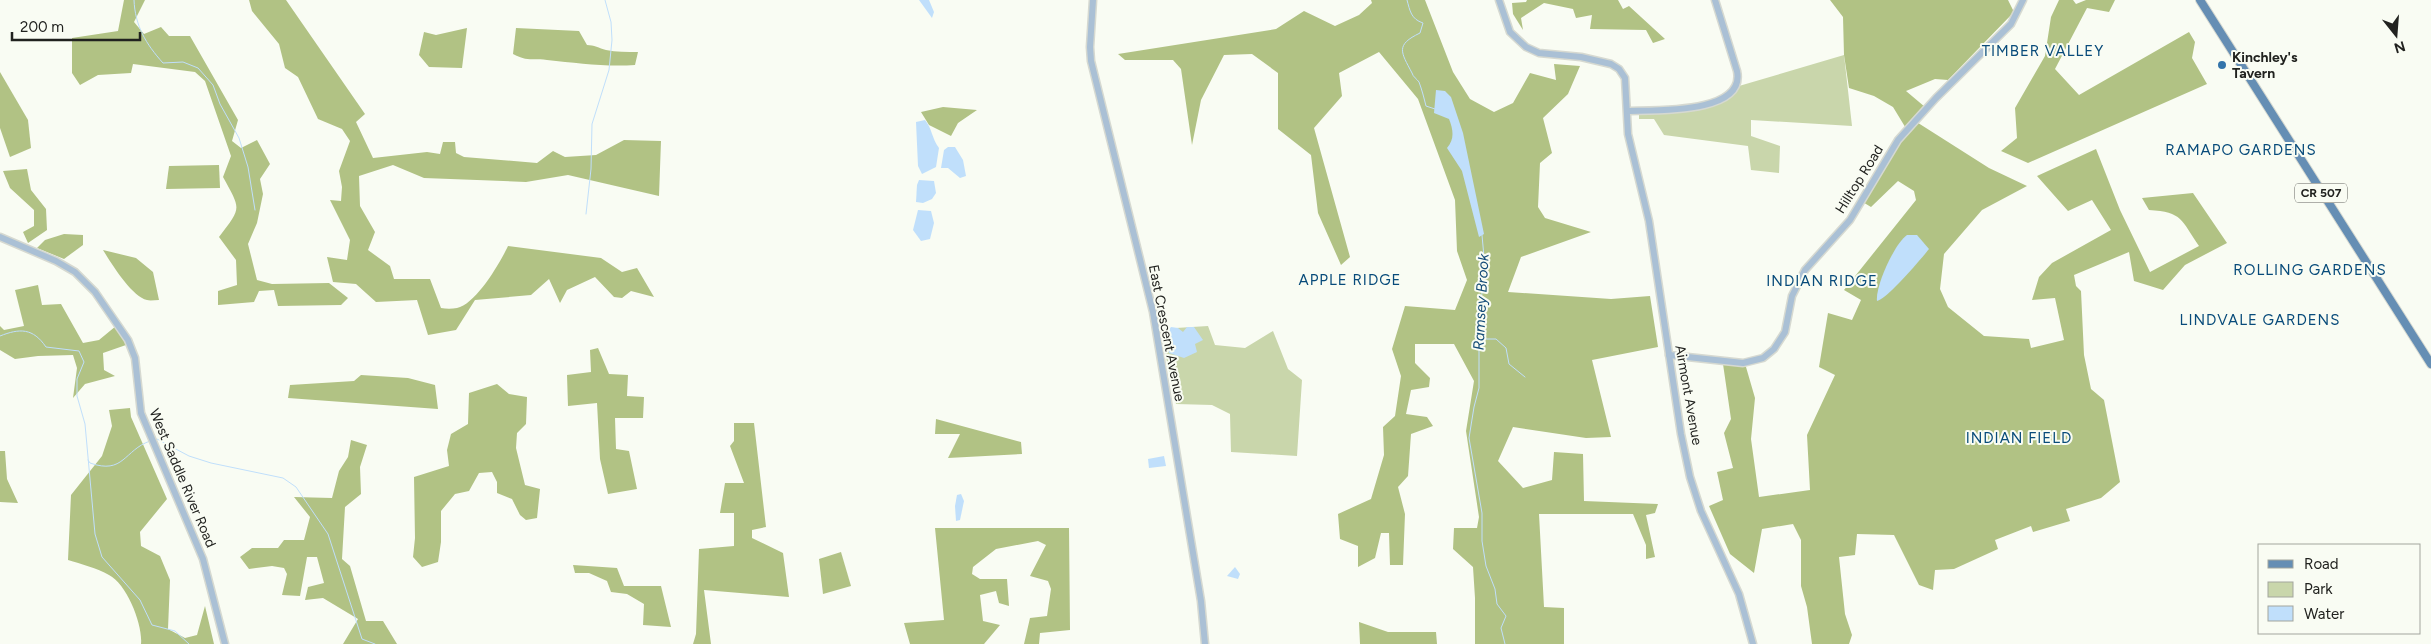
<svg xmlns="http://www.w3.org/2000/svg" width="2431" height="644" font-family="Figtree,sans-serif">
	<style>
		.green { fill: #c9d6ab }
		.forest { fill: #b1c284 }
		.water { fill: #c0dffb }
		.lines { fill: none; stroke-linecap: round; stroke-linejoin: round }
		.stream { stroke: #c0dffb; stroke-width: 1 }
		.minor-casing { stroke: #d6d9d1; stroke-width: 9 }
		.major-casing { stroke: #d6d9d1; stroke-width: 10 }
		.minor { stroke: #aac0d5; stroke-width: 6 }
		.major { stroke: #658eb4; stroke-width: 8 }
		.poi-dot { fill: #3374aa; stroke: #f9fcf3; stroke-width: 2 }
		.labels { text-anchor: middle; stroke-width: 4; stroke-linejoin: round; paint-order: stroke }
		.shield { fill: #f9fcf3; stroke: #62635f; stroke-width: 1 }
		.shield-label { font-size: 12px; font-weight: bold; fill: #21221f }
		.poi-label { font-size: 14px; font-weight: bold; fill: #21221f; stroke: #f9fcf3; text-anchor: start }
		.street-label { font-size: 14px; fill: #21221f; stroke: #f9fcf3 }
		.neighbourhood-label { font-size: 15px; letter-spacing: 1px; fill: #084b7a; stroke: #f9fcf3 }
		.water-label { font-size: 15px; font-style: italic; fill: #134b77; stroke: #f9fcf3 }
	</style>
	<rect width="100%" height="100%" fill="#f9fcf3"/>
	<g class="green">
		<path d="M1844,55L1852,126L1751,120V136L1780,146L1779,173L1751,170L1748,146L1664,135L1654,119H1639V110L1720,101L1739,86Z"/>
		<path d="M1208,326L1215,345L1245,348L1273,331L1288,369L1302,380L1297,456L1231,452L1230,414L1212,405L1176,404L1160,329Z"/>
	</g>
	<g class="forest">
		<path d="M124,0H145L134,22L144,34L161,27L169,36H190L238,120L232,141L241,148L257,140L270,164L260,179L263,194L257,223L248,244L257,280L272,284L329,283L348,298L341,305L278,306L274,290L259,291L254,302L218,305V291L237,285L236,260L219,237C242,207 241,210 223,177L231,156L205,81L195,72L133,64L131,73L98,75L80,85L72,73V38L118,31Z"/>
		<path d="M249,0H286L365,114L356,122L373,158L427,152L440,154L443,142H455L456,153L464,157L537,163L553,151L565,157L596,155L624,140L661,141L659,196L568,175L526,182L424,178L393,165L359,176L360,206L375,232L368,250L390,266L394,279H430L441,308C446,309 452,309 457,308C476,304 500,263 508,246L601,258L622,272L637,268L654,297L631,291L622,298L614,297L595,277L567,290L560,303L549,279L531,295L475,300L456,330L428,335L417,300L376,302L356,284L333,282L327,257L347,260L350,240L330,200L341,201L342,187L339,171L350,141L342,129L318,119L298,77L285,68L279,44L252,11Z"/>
		<path d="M1371,0H1425L1453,72L1470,99L1494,112L1513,103L1530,73L1556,80L1554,64L1580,66L1568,94L1543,118L1552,153L1540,163L1538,207L1545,218L1591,232L1521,257L1508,292L1611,299L1650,296L1658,347L1592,360L1611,437L1586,438L1513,427L1498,461L1523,488L1552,480L1554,452L1583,454L1584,501L1658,504L1655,513L1646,515L1655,557L1646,559V545L1633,514H1539L1544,607L1564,608V644H1475V598L1473,567L1453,549L1454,528H1477L1479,517L1466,431L1474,381L1454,344H1415V363L1430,378L1429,387L1411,390L1406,414L1427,417L1433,426L1411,434L1408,476L1398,487L1405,514L1403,565H1390L1389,533H1381L1375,558L1358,567V546L1340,539L1338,514L1371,499L1384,455L1383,427L1395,416L1401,376L1392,349L1405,306L1455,310L1467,280L1457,251L1455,200L1418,99L1379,52L1339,73L1342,96L1314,128L1350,257L1341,265L1318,213L1311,155L1278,129V73L1252,54L1224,55L1201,100L1192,145L1181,69L1173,60H1125L1118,54L1276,29L1304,11L1335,26L1359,15L1372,3Z"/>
		<path d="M1527,0H1618L1623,9L1629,6L1665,39L1653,43L1646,30L1590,29L1592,15L1576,18L1573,9L1544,3L1521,18L1523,30L1513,14L1512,3L1526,2Z"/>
		<path d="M1830,0H2008L2014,12L1948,80L1935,79L1906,91L1925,107L1915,121L1989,168L2027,186L1982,210L1944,254L1940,289L1948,307L1984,336L2029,339L2031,348L2064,340L2055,298L2032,300L2039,277L2052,263L2111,230L2092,200L2068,211L2037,176L2096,149L2120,210L2150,272L2199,246C2181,220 2183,212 2149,210L2142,198L2193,193L2227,243L2185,265L2163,290L2134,281L2129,252L2074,275L2076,286L2081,291L2084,355L2091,389L2104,400L2120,482L2101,498L2066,509L2070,521L2033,532L2031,526L1995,540L1998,549L1954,569L1935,570L1933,590L1919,585L1894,535L1857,534L1855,555L1839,557L1845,614L1852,635L1849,644H1812L1807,607L1801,586V540L1793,524L1762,529L1754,573L1730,554L1709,506L1723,500L1717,472L1733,468L1724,433L1731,419L1723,364L1746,367L1755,398L1751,439L1759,497L1810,490L1807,435L1835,375L1819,367L1828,313L1852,320L1861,300L1844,290L1916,200L1914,191L1898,181L1871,207L1861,201L1907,130L1893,107L1874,96L1849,88L1844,55L1843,17Z"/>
		<path d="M2059,0H2073L2076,4L2086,0H2115L2109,12L2087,8L2055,69L2079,95L2189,32L2195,42L2192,58L2207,84L2028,163L2001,151L2017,138L2015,108L2045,56L2051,17Z"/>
		<path d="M467,28L462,68L429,67L419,55L424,32L436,35Z"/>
		<path d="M516,28L579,31L587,45C594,45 599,48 606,50C616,52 627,52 638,52L635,65C605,67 577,63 547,60C532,58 528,62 513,54Z"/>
		<path d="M0,72L28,120L31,148L10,157L0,128Z"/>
		<path d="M943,107L977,110L958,123L951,136L929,125L921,112Z"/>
		<path d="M219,165L220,188L166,189L169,166Z"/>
		<path d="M27,169L31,190L46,209L47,230L28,243L23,232L34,226V210L10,188L3,171Z"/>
		<path d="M64,234L83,235V245L64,259L37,248L45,240Z"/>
		<path d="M103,250L136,258L153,272L159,300C155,300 150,301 147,300C132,297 111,263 103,250Z"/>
		<path d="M38,285L42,305L61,304L83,343L99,340L116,326L126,345L103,353L104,370L115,376L85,384L73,398L77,368L73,355L38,356L15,359L0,350V326L4,330L24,326L15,290Z"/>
		<path d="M598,348L609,374L628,375L627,396L644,397L643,418H615L616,449L629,451L637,489L608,494L600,459L597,403L568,406L567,375L591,372L590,350Z"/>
		<path d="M361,375L408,378L435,385L438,409L288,398L290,385L354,381Z"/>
		<path d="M497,384L509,394L527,397L526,424L517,433L516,448L525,485L540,489L537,518L526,520L520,515L512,499L497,493V482L492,472L479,473L469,491L455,494L441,511V542L438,562L422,567L413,557L415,538L414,477L449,466L447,450L451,434L468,424L469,393Z"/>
		<path d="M130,408L131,417L167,499L140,532L141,546L160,556L170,580L168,629L185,638L197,635L205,606L214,644H141C143,625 127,584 109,575C97,568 81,564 68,560L71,495L102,456L112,426L109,410Z"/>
		<path d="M936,419L1021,442L1022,454L948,458L960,434H935Z"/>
		<path d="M734,423H754L766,527L752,530V538L783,553L789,597L704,590L711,644H693L696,634L699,549L734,546V513H720L725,483H744L730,446L734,441Z"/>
		<path d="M351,440L367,445L360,467L361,494L345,507L342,559L350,566L366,621H383L397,644H343L358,619L323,598L305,600L308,587L324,583L317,557H307L300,596L282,595L287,574L284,568L272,566L249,569L240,557L252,548H278L284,540H304L310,517L294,497L332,498L339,471L348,457Z"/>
		<path d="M0,451H5L7,479L18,503L0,502Z"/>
		<path d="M935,528H1069L1070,630L1040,633L1039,644H1024L1030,618L1047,616L1051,589L1048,581L1030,576L1046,545L1038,541L996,549L973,567L972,574L980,579H1007L1009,606L999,603L996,591L980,595L983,621L1000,625L984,644H910L904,623L944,620Z"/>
		<path d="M841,552L851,586L823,594L819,559Z"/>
		<path d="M573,565L617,568L624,586H661L671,627L643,625L644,604L627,594L611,592L607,581L589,573H575Z"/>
		<path d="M1359,622L1388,632H1436L1437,644H1360Z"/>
	</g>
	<g class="water">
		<path d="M919,0H929L934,12L932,18Z"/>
		<path d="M1436,90L1445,91L1451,97L1463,133L1484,234L1479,237L1462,171L1447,148C1455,139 1453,129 1449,119L1434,113Z"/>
		<path d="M925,120C932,128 932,139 939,148L936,167L922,174L918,166L916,122Z"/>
		<path d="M948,147H955L963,160L966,176L960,178L948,168H941L944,150Z"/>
		<path d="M919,180L934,181L936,193L932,199L923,203L916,202L917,185Z"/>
		<path d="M918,210L931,211L934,223L930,239L921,241L913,230Z"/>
		<path d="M1907,235H1917L1929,249C1921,259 1887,299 1877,301C1875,286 1895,243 1907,235Z"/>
		<path d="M1171,327L1178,328L1183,332L1187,327H1194L1203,340L1195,344L1197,352L1184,358L1169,353L1166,333Z"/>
		<path d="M1164,456L1166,466L1149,468L1148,459Z"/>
		<path d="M961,494L964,501L960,520L956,521L955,506L957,495Z"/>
		<path d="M1235,567L1240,574L1238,579L1227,576Z"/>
	</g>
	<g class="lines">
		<g class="stream">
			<path d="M134,0C135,26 146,44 163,63L183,62L198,68L213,85L220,104L239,138L248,167L255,210"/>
			<path d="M1407,0C1410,11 1411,19 1423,23L1420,33C1395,45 1401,52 1412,73C1413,77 1417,79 1419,82C1422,90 1424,98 1426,106L1435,109"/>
			<path d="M586,214L591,169L592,124L609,70L612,40L611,22L605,0"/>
			<path d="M1482,235L1485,268L1477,334L1479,343V388L1474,407L1469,438L1482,513V541L1486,566L1495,589L1497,604L1506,616L1501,628L1505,644"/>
			<path d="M0,336C20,328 33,328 46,347L79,351L84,362L77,379V396L85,424L95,534L102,557L140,600L152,625L175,631L189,644"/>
			<path d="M1478,339H1496L1506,348L1509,364L1525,377"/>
			<path d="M154,440L157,439L189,456L211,463L283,478L296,487L328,534L362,639L375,644"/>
			<path d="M88,460L90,463C124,475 124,450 150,441"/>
		</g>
		<g class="minor-casing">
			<g id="minor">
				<path d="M1093,0L1090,47L1091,61L1153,312L1201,601L1205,644"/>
				<path d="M1499,0L1510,32L1526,47L1539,53L1581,57L1611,64L1619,69L1625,78L1628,134L1649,221L1681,434L1690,477L1701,511L1739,594L1753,644"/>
				<path d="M1628,111C1655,110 1746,114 1737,71L1715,0"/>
				<path d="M0,237L56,261L75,272L95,292L128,340L135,358L141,413L203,559L225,644"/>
				<path d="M1669,355L1743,363L1763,358L1774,349L1785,332L1792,296L1805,270L1850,220L1898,140L1936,98L2011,24L2023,0"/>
			</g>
		</g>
		<g class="major-casing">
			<path id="major" d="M2200,0L2431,364"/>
		</g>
		<use href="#minor" class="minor"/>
		<use href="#major" class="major"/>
	</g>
	<circle class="poi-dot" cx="2222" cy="65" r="5"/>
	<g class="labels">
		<rect class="shield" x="2295" y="183.5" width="52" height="19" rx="4"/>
		<g class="shield-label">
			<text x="2321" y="197">CR 507</text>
		</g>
		<g class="poi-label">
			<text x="2232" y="62">Kinchley's<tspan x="2232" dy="16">Tavern</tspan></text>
		</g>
		<g class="street-label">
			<text transform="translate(1859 179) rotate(-58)" y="5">Hilltop Road</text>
			<text transform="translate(1167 333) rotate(79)" y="5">East Crescent Avenue</text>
			<text transform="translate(1689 395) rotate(80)" y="5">Airmont Avenue</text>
			<text transform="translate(183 478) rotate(67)" y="5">West Saddle River Road</text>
		</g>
		<g class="neighbourhood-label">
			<text x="2043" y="56">TIMBER VALLEY</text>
			<text x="2241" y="155">RAMAPO GARDENS</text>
			<text x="2310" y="275">ROLLING GARDENS</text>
			<text x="1350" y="285">APPLE RIDGE</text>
			<text x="1822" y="286">INDIAN RIDGE</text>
			<text x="2260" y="325">LINDVALE GARDENS</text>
			<text x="2019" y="443">INDIAN FIELD</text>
		</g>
		<g class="water-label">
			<text transform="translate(1481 302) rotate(-87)" y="5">Ramsey Brook</text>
		</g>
	</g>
	<rect x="2258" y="544" width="162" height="90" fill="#f9fcf3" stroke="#a3a59e"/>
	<rect x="2268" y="560" width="25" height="8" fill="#658eb4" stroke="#a3a59e"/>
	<text x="2304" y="569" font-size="15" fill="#21221f">Road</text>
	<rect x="2268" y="582" width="25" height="15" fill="#c9d6ab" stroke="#a3a59e"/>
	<text x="2304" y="594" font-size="15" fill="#21221f">Park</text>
	<rect x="2268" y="606" width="25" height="15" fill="#c0dffb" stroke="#a3a59e"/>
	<text x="2304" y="619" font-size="15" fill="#21221f">Water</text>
	<g transform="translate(2396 35) rotate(163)" stroke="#f9fcf3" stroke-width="4" paint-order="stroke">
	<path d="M0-4L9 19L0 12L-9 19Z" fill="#21221f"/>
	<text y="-8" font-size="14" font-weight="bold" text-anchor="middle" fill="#21221f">N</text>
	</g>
	<path d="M12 32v8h128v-8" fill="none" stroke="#21221f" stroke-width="2.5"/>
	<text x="20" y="32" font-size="15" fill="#21221f" stroke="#f9fcf3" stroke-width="4" paint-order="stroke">200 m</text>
</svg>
